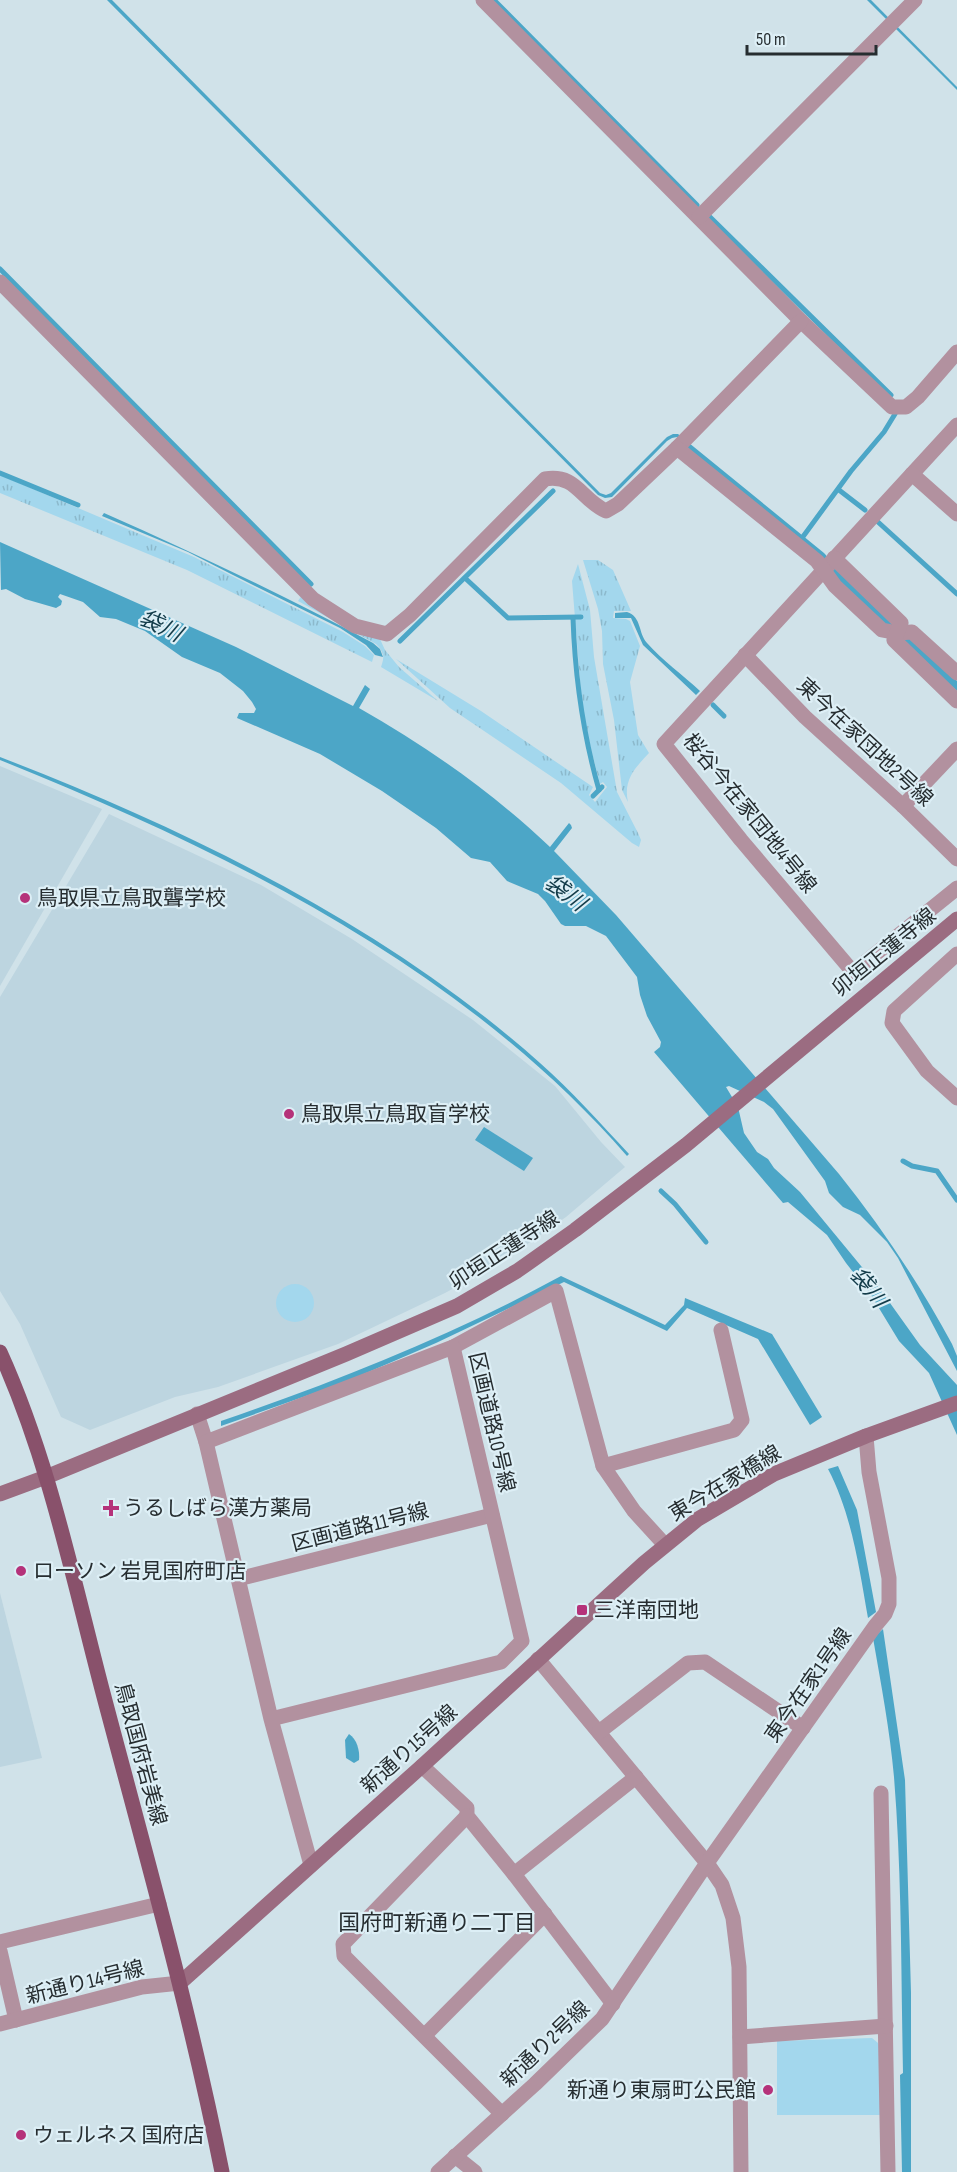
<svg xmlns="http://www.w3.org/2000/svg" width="957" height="2172" font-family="'Sofia Sans Condensed','Noto Sans JP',sans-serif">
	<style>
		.built { fill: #bdd5e0 }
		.grass { fill: url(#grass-tufts) }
		.green { fill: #a3d7ed }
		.water { fill: #4ca6c7 }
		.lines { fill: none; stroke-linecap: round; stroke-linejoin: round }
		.stream { stroke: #4ca6c7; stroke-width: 5 }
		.street { stroke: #b2919f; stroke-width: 15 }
		.secondary { stroke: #9b6c81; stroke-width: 15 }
		.primary { stroke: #89516b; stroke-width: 15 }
		.poi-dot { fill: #b5327a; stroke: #ddeff6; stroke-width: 2 }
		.labels { text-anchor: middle; stroke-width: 4.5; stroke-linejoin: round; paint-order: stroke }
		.street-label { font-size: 21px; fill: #262d30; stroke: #ddeff6 }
		.poi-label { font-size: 21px; fill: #262d30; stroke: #ddeff6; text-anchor: start }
		.water-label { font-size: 22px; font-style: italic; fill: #133c4a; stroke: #ddeff6 }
		.neighbourhood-label { font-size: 22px; fill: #262d30; stroke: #ddeff6 }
	</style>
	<defs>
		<pattern id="grass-tufts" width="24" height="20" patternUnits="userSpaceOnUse" patternTransform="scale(1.5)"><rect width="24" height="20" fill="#a3d7ed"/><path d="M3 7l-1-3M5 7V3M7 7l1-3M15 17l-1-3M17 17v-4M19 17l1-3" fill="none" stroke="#8cb9cc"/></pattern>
	</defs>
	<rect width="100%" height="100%" fill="#d0e2e9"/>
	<g class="built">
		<path d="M0,766L102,809L0,986Z"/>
		<path d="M109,814L261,885L352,939L473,1020L555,1086L601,1142L625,1167L566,1217L500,1263L445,1293L338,1344L218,1387L175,1397L90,1430L61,1417L20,1324L0,1291V997Z"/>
		<path d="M0,1593L42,1758L0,1767Z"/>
	</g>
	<g class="grass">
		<path d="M0,475L194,557L343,632L365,646L374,655L372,662L187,570L0,493Z"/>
		<path d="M583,560H598L613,570L631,611H614L613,618L626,619L630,621L640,646L630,682L638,735L649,753C635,768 623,780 628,802L622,790L614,720L603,664L602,631L598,609Z"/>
		<path d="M578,564L590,610L594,657L617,792L638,833L641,840L639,847L632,843L561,783L450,708L396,659L481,711L593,787L589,795L595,802L607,787L603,782L600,784L583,718L572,581Z"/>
		<path d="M302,595L380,639L385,650L399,667L438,701L381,667C385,656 384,652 376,644L298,601Z"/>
	</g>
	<g class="green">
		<circle cx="295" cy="1303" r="19"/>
		<path d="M872,2038L878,2043L880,2048V2115H777V2041Z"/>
	</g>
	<g class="water">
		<path d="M107,0H112L600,493L606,495L611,493L667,437L673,434H678L824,553L848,579L957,681V691L689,450L677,437L672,438L667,441L612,497L605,498L598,495Z"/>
		<path d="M867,0H871L957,87V90Z"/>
		<path d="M104,513C195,553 285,596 373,643L380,649L383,657L375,655L366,645L340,628L231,574L188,552L102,516Z"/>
		<path d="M0,542L236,647L353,706L365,685L370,689L359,708C428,747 493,793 550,847L569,823L571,825L572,828L554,851L616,915L839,1174C882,1228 919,1283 952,1344L957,1356V1371L898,1258L887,1242L860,1215L843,1207L829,1193L825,1181L773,1109L764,1102L729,1086L726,1087L738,1107L744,1133L757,1152L768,1159L774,1168L800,1192L880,1289L920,1345L957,1385V1435L929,1373L899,1341L871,1295L846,1263L827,1235L788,1202L783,1203L654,1052L660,1047L661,1042L647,1016L640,995L637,977L606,936L586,926H565L561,924L545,901L538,894L507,881L490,862L471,858L436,828L382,791L320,754L237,718L239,713H254L256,709L252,702L243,691L220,673L182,657L145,631L116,619L100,617L83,602L60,594L58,597L62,601L61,605L56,608L25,599L6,589L1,590Z"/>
		<path d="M627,612C642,617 638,633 647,643C662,660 683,675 700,691L696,695L643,645L631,618H615V613Z"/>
		<path d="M0,757C189,830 388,927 540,1063C572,1091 600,1123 629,1154L627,1156C461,966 230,853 0,760Z"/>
		<path d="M484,1127L533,1158L524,1171L475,1140Z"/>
		<path d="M561,1276L665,1325L684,1305L685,1298L772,1334L822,1417L810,1425L758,1339L687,1308L667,1331L564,1282L436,1343L343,1383L221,1426V1421C337,1381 453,1335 561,1276Z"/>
		<path d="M838,1466L857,1510L876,1612L868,1618C859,1567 852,1515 828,1469Z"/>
		<path d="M883,1629L905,1780L911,1993V2172H902L900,2075L903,2073C901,1975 902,1876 894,1777C890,1731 881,1684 873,1638Z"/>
		<path d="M349,1734C357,1739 360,1751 359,1760L354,1763L346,1758L345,1740Z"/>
	</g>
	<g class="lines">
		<g class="stream">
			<path d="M494,0L697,205"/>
			<path d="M709,216L891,395"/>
			<path d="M0,269L311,584"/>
			<path d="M0,473L78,505"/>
			<path d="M839,490L865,510"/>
			<path d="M878,522L957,594"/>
			<path d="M802,538L851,471L884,432L895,414"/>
			<path d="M465,578L508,618L581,617"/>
			<path d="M573,618C575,677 583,734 599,790"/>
			<path d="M400,641L553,491"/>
			<path d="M713,705L724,716"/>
			<path d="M593,796L602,787"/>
			<path d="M903,1161L912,1166L937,1171L957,1200"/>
			<path d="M661,1191L675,1204L706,1242"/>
		</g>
		<g class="street">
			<path d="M483,0L801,321L892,407H906L918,397L957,352"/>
			<path d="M699,217L915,0"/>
			<path d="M0,282L313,599L355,626L387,634L410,615L545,479C577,474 580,499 606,511L618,504L677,448L801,321"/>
			<path d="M957,425L664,744L741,840L853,972L957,888"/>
			<path d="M677,448L817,561L835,586L882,630L898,633L912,632L957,673"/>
			<path d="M912,474L957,514"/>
			<path d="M834,558L901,623L894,640L957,701"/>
			<path d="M745,655L805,717L903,806L957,859"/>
			<path d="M903,806L957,749"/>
			<path d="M957,954L894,1011L892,1023L927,1071L957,1098"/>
			<path d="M453,1347L556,1291L603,1466"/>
			<path d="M197,1414L206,1442"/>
			<path d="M665,1545L634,1511L603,1466L734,1430L742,1420L721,1330"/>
			<path d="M238,1579L492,1515"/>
			<path d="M538,1659L707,1863L722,1885L733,1918L739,1967L741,2172"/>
			<path d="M271,1719L501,1662L522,1641L453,1347L206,1442L271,1719L311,1865"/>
			<path d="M599,1732L688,1663L705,1662L803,1728"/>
			<path d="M422,1766L467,1808V1816L514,1874L613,2004"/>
			<path d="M881,1793L888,2172"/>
			<path d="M467,1816L343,1944L344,1956L502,2114"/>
			<path d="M514,1874L636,1777"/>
			<path d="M0,1942L159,1904"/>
			<path d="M0,1951L16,2020"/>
			<path d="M0,2024L142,1987L180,1983"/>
			<path d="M425,2035L545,1914"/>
			<path d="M740,2037L886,2026"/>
			<path d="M455,2156L475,2172"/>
			<path d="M438,2172L535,2084L602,2019L707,1863L875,1626L885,1614L889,1604V1578L869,1472L866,1436"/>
		</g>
		<g class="secondary">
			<path d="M0,1494L46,1477L346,1354L457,1306L517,1271L575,1230L686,1145L957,919"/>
			<path d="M180,1983L422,1766L644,1563L698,1519L774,1474L866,1436L957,1403"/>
		</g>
		<path class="primary" d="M0,1352C49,1460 73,1579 103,1693C145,1852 190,2011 222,2172"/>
	</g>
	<g class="poi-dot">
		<circle cx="25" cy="898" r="6"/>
		<circle cx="289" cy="1114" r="6"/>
		<path d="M108 1499h6v6h6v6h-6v6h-6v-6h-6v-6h6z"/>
		<circle cx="21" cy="1571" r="6"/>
		<rect x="576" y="1604" width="12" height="12" rx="3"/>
		<circle cx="768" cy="2090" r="6"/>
		<circle cx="21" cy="2135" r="6"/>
	</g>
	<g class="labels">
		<g class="street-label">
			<text transform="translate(865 742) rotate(43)" y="7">東今在家団地2号線</text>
			<text transform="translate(750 813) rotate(51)" y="7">桜谷今在家団地4号線</text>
			<text transform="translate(884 952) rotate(-39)" y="7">卯垣正蓮寺線</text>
			<text transform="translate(504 1250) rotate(-33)" y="7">卯垣正蓮寺線</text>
			<text transform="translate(492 1422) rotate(77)" y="7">区画道路10号線</text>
			<text transform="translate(725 1483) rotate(-31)" y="7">東今在家橋線</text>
			<text transform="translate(360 1527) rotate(-14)" y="7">区画道路11号線</text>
			<text transform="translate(808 1685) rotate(-55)" y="7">東今在家1号線</text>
			<text transform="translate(409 1749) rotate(-42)" y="7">新通り15号線</text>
			<text transform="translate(141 1754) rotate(75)" y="7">鳥取国府岩美線</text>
			<text transform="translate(85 1982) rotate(-14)" y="7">新通り14号線</text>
			<text transform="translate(545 2044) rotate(-44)" y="7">新通り2号線</text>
		</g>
		<g class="poi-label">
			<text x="37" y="905">鳥取県立鳥取聾学校</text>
			<text x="301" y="1121">鳥取県立鳥取盲学校</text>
			<text x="123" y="1515">うるしばら漢方薬局</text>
			<text x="33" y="1578">ローソン 岩見国府町店</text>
			<text x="594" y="1617">三洋南団地</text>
			<text x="756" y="2097" text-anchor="end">新通り東扇町公民館</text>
			<text x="33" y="2142">ウェルネス 国府店</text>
		</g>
		<g class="water-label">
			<text transform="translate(161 625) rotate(26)" y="8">袋川</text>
			<text transform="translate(566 892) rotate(37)" y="8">袋川</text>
			<text transform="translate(869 1287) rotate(52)" y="8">袋川</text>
		</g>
		<g class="neighbourhood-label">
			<text x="437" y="1930">国府町新通り二丁目</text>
		</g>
	</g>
	<path d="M747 45v9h129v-9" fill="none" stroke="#262d30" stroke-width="3"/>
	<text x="756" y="45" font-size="18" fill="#262d30" stroke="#ddeff6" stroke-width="4.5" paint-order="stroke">50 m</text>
</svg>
